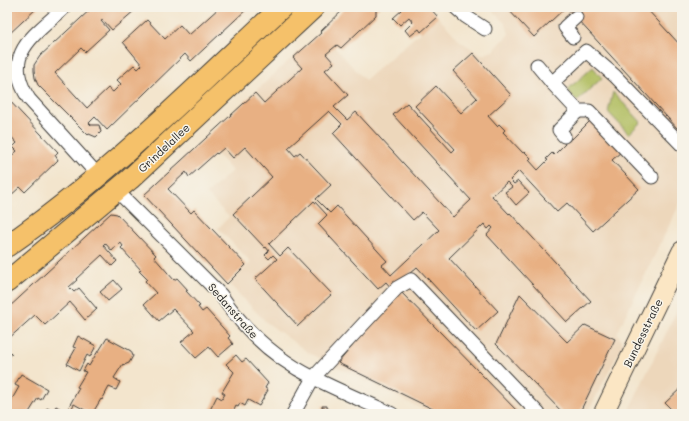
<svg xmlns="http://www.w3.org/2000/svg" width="689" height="421" font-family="Mali,sans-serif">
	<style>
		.built { fill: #edd7bb }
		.green { fill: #afbc5d; stroke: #666c3c }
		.building { fill: #e8b083; fill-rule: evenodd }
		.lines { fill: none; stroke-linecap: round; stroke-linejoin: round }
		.street-casing { stroke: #3c3a37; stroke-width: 15 }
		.secondary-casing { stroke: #3c3a37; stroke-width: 21 }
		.primary-casing { stroke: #3c3a37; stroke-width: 23 }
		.street { stroke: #fff; stroke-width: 13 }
		.secondary { stroke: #fbe6c4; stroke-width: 19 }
		.primary { stroke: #f5c16b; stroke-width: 21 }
		.labels { text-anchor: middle; stroke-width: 3; stroke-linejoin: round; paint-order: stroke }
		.street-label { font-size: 11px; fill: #1c1c1c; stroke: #f7f3e8 }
	</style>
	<rect width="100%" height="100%" fill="#f7f3e8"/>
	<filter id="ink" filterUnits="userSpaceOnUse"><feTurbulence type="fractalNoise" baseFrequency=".025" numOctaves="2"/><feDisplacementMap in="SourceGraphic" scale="8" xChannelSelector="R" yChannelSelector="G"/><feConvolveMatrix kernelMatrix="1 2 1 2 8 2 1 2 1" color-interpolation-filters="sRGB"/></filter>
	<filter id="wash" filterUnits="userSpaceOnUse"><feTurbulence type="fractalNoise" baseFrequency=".012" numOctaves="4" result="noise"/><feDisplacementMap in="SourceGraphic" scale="16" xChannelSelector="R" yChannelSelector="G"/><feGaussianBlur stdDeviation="0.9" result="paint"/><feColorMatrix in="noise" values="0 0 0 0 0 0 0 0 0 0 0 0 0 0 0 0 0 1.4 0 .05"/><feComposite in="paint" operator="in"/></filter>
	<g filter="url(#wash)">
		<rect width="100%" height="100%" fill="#f3e5cd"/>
		<g class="built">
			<path d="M488,7H682V199L617,333L623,344L587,414H432L309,353L266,322L229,284L251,262L218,228L229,217L207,194L232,171L204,139L320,32L365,80L438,17L460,41L482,55L493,51L509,34L506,24Z"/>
			<path d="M682,300V414H627Z"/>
		</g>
		<g class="green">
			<path d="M593,67L602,78L577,101L567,90Z"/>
			<path d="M613,92L641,122L629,134L608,112Z"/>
		</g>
		<g id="blocks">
			<g class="building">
				<path d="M7,7H38L7,36Z"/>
				<path d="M93,7H132L135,10L112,30L103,20L101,21L109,30L85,52L81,48L55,73L87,108L108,88L113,92L121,84L117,80L134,65L138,69L142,65L123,42L147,20L165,39L180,25L189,35L220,7H249L191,61L185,54L107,130L95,117L89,123L91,125H99L101,132L96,137L89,134L88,135L38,85L35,78L34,71V65L40,56Z"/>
				<path d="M346,7H380L376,10V15L341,48L337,45L326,54L334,63L325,70L348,95L334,107L347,120L356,112L453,217L471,200L393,115L407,103L452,152L455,149L415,106L436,86L461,113L477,98L453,71L473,53L511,95L488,116L497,126L499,124L505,130L503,132L523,153L525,152L531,158L529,160L538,170L548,160L546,159L552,153L554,155L565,144L564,142L570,137L572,139L592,119L622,151L612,160L639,189L593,231L567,203L557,212L519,171L510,180L514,184L518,181L529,193L516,205L505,192L512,187L507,182L492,196L509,214L510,213L591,301L567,322L487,235L493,228L491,226L488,229L484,224L449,258L498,311L476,331L417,267L392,289L386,282L378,289L318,224L327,215L314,201L269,244L280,256L288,248L332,294L298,326L255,279L277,259L273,255L269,259L265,255L269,251L266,247L265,248L233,214L272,177L245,147L233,158L224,148L217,154L216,153L189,177L186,172L168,189L191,213L194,210L246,265L227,284L144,195L255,93L264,103L302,68L293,58L321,33L320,32ZM329,111L342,124L333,133L413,220L422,212L439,230L391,275L382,265L387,261L337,206L330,213L316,199L331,185L300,152L295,156L288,148Z"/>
				<path d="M399,7H429L438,17L421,32L419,29L410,36L405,30L413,22L409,17L400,25L393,18L402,10Z"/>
				<path d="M506,7H566L534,37Z"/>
				<path d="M566,7H645L682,47V125L678,129Z"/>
				<path d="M7,98L58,152L55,155L58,160L25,192L20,187L7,199V160L17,151L13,147L17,143L7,132Z"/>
				<path d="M111,213L117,214L156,255L154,257L174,280L177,278L188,290L186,291L200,306L198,307L202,312L206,309L230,336L228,338L233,344L218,357L209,347L196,358L181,342L194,331L173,309L159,321L144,304L156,293L145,281L147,279L139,271L141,270L121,248L123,246L120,242L112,251L105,243L103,245L117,261L112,266L102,255L76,279L77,280L69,287L74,292L79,288L97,309L85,320L70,302L45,325L35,315L7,340V309Z"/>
				<path d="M114,280L122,289L108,301L100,292Z"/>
				<path d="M399,290L520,414H443L338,363Z"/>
				<path d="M520,294L567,342L585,325L615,339L579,414H564L496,344Z"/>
				<path d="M78,336L96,346L90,357L87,355L79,371L67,364L76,348L73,347Z"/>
				<path d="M107,338L131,351L133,356L129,363L124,365L123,364L114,378L120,382L116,390L109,387L102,400L101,399L92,414L74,404L69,414H43L47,408L53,411L56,406L66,412L79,388L77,387L86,372L83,371L87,364L89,366L98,351H99Z"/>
				<path d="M7,349L12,354L7,358Z"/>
				<path d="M236,355L242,362L246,359L268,383L265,388L268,390L259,406L248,400L245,406L240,403L238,407L236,406L232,414H208L217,396L222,399L225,394L222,392L234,372L226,364Z"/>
				<path d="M21,374L47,389L41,400L38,398L28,414H7V408L19,387L15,385Z"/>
				<path d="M682,387V414L678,413L676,414L665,403Z"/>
				<path d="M322,406H327V408L337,414H323Z"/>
			</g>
		</g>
	</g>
	<g filter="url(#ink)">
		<use href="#blocks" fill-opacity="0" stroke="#3c3a37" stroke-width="1"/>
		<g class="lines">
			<g class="street-casing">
				<g id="street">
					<path d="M65,7C35,35 0,54 29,99L98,175"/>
					<path d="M455,7L465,16L485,29"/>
					<path d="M573,37L565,27L576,17"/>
					<path d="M537,65L552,83L586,51L615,76L682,145"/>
					<path d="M552,83L578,111H589L652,177"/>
					<path d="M564,136L559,130L578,111"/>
					<path d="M117,191L221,295C244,330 276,359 314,378C339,391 366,402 392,414"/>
					<path d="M293,414L313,378L397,288L411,280L539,414"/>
				</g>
			</g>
			<g class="secondary-casing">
				<path id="secondary" d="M603,414L682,251"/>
			</g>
			<g class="primary-casing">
				<g id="primary">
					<path d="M7,246C107,177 193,90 282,7"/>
					<path d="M7,282L130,179L314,7"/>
				</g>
			</g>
			<use href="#street" class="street"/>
			<use href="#secondary" class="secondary"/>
			<use href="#primary" class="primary"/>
		</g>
	</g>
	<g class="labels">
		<g class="street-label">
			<text transform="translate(164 148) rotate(-43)" y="4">Grindelallee</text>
			<text transform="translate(233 311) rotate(49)" y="4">Sedanstraße</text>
			<text transform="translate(643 333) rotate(-64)" y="4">Bundesstraße</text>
		</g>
	</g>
	<rect width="689" height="421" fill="none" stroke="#f7f3e8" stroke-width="24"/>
</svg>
